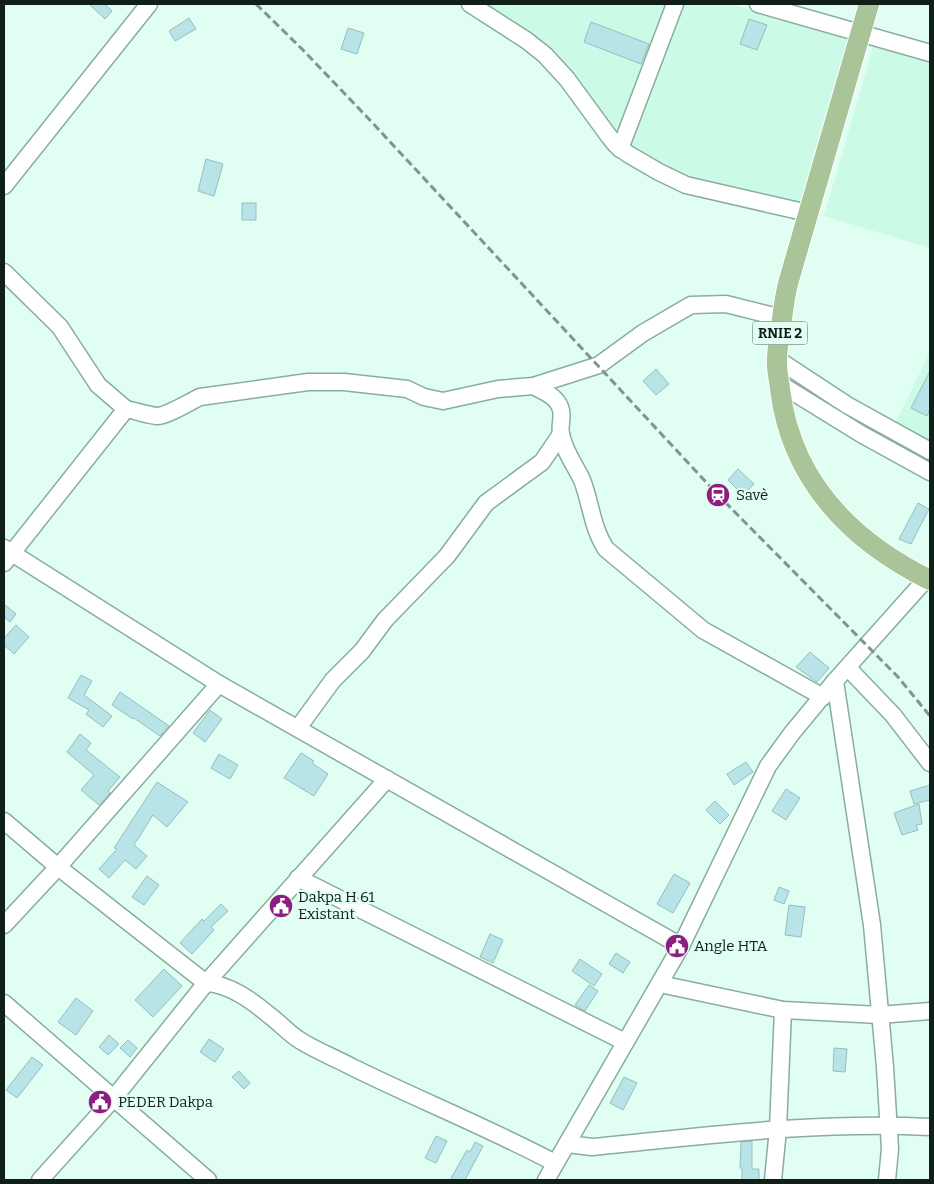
<svg xmlns="http://www.w3.org/2000/svg" width="934" height="1184" font-family="Bitter,serif">
	<style>
		.built { fill: #cbfae6 }
		.building { fill: #b9e4e7; stroke: #94bec1 }
		.lines { fill: none; stroke-linecap: round; stroke-linejoin: round }
		.minor-casing { stroke: #89ad9e; stroke-width: 19 }
		.major-casing { stroke: #fff; stroke-width: 22 }
		.minor { stroke: #fff; stroke-width: 16 }
		.major { stroke: #a9c498; stroke-width: 20 }
		.rail { stroke: #80968c; stroke-width: 3; stroke-dasharray: 8 4; stroke-linecap: butt }
		.labels { text-anchor: middle; stroke-width: 4.5; stroke-linejoin: round; paint-order: stroke }
		.shield { fill: #e0fef1; stroke: #4f625a; stroke-width: 1 }
		.shield-label { font-size: 14px; font-weight: bold; fill: #111f19 }
		.poi-label { font-size: 15px; fill: #111f19; stroke: #e0fef1; text-anchor: start }
	</style>
	<rect width="100%" height="100%" fill="#e0fef1"/>
	<g class="built">
		<path d="M484,4H731L850,39L800,206L688,179L630,148Z"/>
		<path d="M874,44L930,61V248L824,216Z"/>
		<path d="M930,352V442L895,424Z"/>
	</g>
	<g class="building">
		<path d="M89,4H105L112,11L105,19Z"/>
		<path d="M189,18L196,29L175,41L169,31Z"/>
		<path d="M749,19L767,25L757,50L740,44Z"/>
		<path d="M591,22L649,44L641,64L584,42Z"/>
		<path d="M348,28L364,33L357,54L341,49Z"/>
		<path d="M206,159L223,164L214,196L198,191Z"/>
		<rect x="242" y="203" width="14" height="17"/>
		<path d="M656,369L669,384L656,395L643,381Z"/>
		<path d="M930,371V409L927,416L911,408Z"/>
		<path d="M738,469L754,484L743,495L728,480Z"/>
		<path d="M918,503L929,509L911,544L899,539Z"/>
		<path d="M4,604L16,614L10,622L4,617Z"/>
		<path d="M16,625L29,637L14,654L4,645V638Z"/>
		<path d="M810,652L829,668L817,682L796,667Z"/>
		<path d="M81,675L92,681L84,695L112,716L103,727L86,714L89,710L68,698Z"/>
		<path d="M120,692L169,726L160,736L134,718L133,719L112,705Z"/>
		<path d="M210,710L222,719L205,742L193,733Z"/>
		<path d="M80,734L91,743L86,750L120,777L108,791L110,793L99,805L81,790L94,775L67,752Z"/>
		<path d="M301,753L314,761L312,763L328,774L314,796L284,778Z"/>
		<path d="M219,754L238,765L230,779L211,768Z"/>
		<path d="M746,762L753,772L734,785L727,774Z"/>
		<path d="M157,782L188,802L167,827L153,815L134,845L147,856L136,869L125,860L109,878L99,869L117,849L114,848Z"/>
		<path d="M930,785V800L914,804L910,791Z"/>
		<path d="M786,789L800,798L786,820L772,811Z"/>
		<path d="M715,801L729,815L720,824L706,810Z"/>
		<path d="M919,804L922,824L916,825L918,830L902,835L894,813Z"/>
		<path d="M674,874L690,883L673,913L657,904Z"/>
		<path d="M147,876L159,885L144,905L132,897Z"/>
		<path d="M779,887L789,891L784,904L774,900Z"/>
		<path d="M221,904L228,911L211,927L214,930L192,954L180,943L202,919L204,921Z"/>
		<path d="M789,905L805,907L801,937L785,935Z"/>
		<path d="M490,934L503,940L493,963L480,957Z"/>
		<path d="M616,953L630,962L623,973L609,964Z"/>
		<path d="M580,959L602,974L594,986L572,971Z"/>
		<path d="M164,969L182,986L153,1017L135,1000Z"/>
		<path d="M589,985L598,991L585,1011L575,1005Z"/>
		<path d="M76,998L93,1011L76,1035L58,1022Z"/>
		<path d="M109,1035L119,1044L108,1055L99,1047Z"/>
		<path d="M209,1039L224,1049L215,1062L200,1052Z"/>
		<path d="M128,1040L137,1048L130,1057L120,1048Z"/>
		<path d="M834,1048L847,1049L845,1072L833,1071Z"/>
		<path d="M32,1057L43,1065L17,1098L6,1090Z"/>
		<path d="M239,1071L250,1083L244,1089L232,1077Z"/>
		<path d="M624,1077L637,1083L623,1110L610,1103Z"/>
		<path d="M436,1136L447,1141L436,1163L425,1158Z"/>
		<path d="M752,1141V1169H759V1180H742V1168H740L741,1142Z"/>
		<path d="M475,1142L483,1146L465,1180H450L467,1150L470,1152Z"/>
	</g>
	<g class="lines">
		<g class="minor-casing">
			<g id="minor">
				<path d="M470,4L526,40L545,55L567,79L608,135L616,145L628,154L659,172L686,185L808,213"/>
				<path d="M758,4L930,53"/>
				<path d="M620,149L675,4"/>
				<path d="M4,186L149,4"/>
				<path d="M4,272L60,327L98,385L126,409"/>
				<path d="M777,359L847,405L930,451"/>
				<path d="M780,384L861,434L930,472"/>
				<path d="M533,386C543,391 556,396 560,407C564,415 559,426 561,434C564,451 575,465 582,480C591,503 592,528 606,549L703,630L823,697"/>
				<path d="M4,548L219,684L681,946"/>
				<path d="M4,563L126,409C136,411 147,415 157,416C167,416 189,402 200,397L308,382H344L407,389L424,397L443,401L498,389L533,386L599,365L643,333L691,305L726,304L782,318"/>
				<path d="M848,668L893,715L930,763"/>
				<path d="M835,681L872,925L885,1067L890,1149L887,1180"/>
				<path d="M298,728L333,680L362,651L385,620L447,556L486,503L542,462L561,434"/>
				<path d="M4,821L58,867L206,983C229,984 251,1000 269,1015C280,1023 289,1034 301,1041C317,1051 335,1058 352,1067C419,1100 489,1128 555,1163"/>
				<path d="M298,878L625,1042"/>
				<path d="M4,925L58,867L219,684"/>
				<path d="M660,984L783,1010L879,1015L930,1011"/>
				<path d="M4,1003L208,1180"/>
				<path d="M567,1144L592,1147C704,1136 817,1121 930,1127"/>
				<path d="M40,1180L113,1099L206,983L387,779"/>
				<path d="M546,1180L681,946L768,766L792,733L835,681L927,578"/>
				<path d="M773,1180L778,1129L783,1010"/>
			</g>
		</g>
		<g class="major-casing">
			<path id="major" d="M869,4L789,280C784,297 783,315 780,332C779,341 777,350 777,359C776,368 779,379 780,389C791,480 851,541 930,580"/>
		</g>
		<use href="#minor" class="minor"/>
		<use href="#major" class="major"/>
		<path class="rail" d="M256,4L302,49L367,117L718,495L898,677L930,716"/>
	</g>
	<defs>
		<g id="station-disc" transform="scale(1.25)"><circle r="9.5" fill="#8d1d7f" stroke="#e0fef1"/><path d="M-3-6H3Q5-6 5-4V2Q5 4 3 4L4.5 6H3L1.5 4h-3L-3 6H-4.5L-3 4Q-5 4-5 2V-4Q-5-6-3-6ZM-3.5-4v3h7v-3ZM-3.5 1v1.5H-2V1ZM2 1v1.5H3.5V1Z" fill="#fff"/></g>
		<g id="civic-disc" transform="scale(1.25)"><circle r="9.5" fill="#8d1d7f" stroke="#e0fef1"/><path d="M-.6-6.5H3V-4.5H.6V-3L4-1V1h2V6H-6V1h2V-1L-.6-3ZM-1.2 2.5V6h2.4V2.5Z" fill="#fff"/></g>
	</defs>
	<g fill-rule="evenodd">
		<use href="#station-disc" x="718" y="495"/>
		<use href="#civic-disc" x="281" y="906"/>
		<use href="#civic-disc" x="677" y="946"/>
		<use href="#civic-disc" x="100" y="1102"/>
	</g>
	<g class="labels">
		<rect class="shield" x="752.5" y="321.5" width="55" height="23" rx="4"/>
		<g class="shield-label">
			<text x="780" y="338">RNIE 2</text>
		</g>
		<g class="poi-label">
			<text x="736" y="500">Savè</text>
			<text x="298" y="902">Dakpa H 61<tspan x="298" dy="17">Existant</tspan></text>
			<text x="694" y="951">Angle HTA</text>
			<text x="118" y="1107">PEDER Dakpa</text>
		</g>
	</g>
	<rect width="934" height="1184" fill="none" stroke="#111f19" stroke-width="10"/>
</svg>
